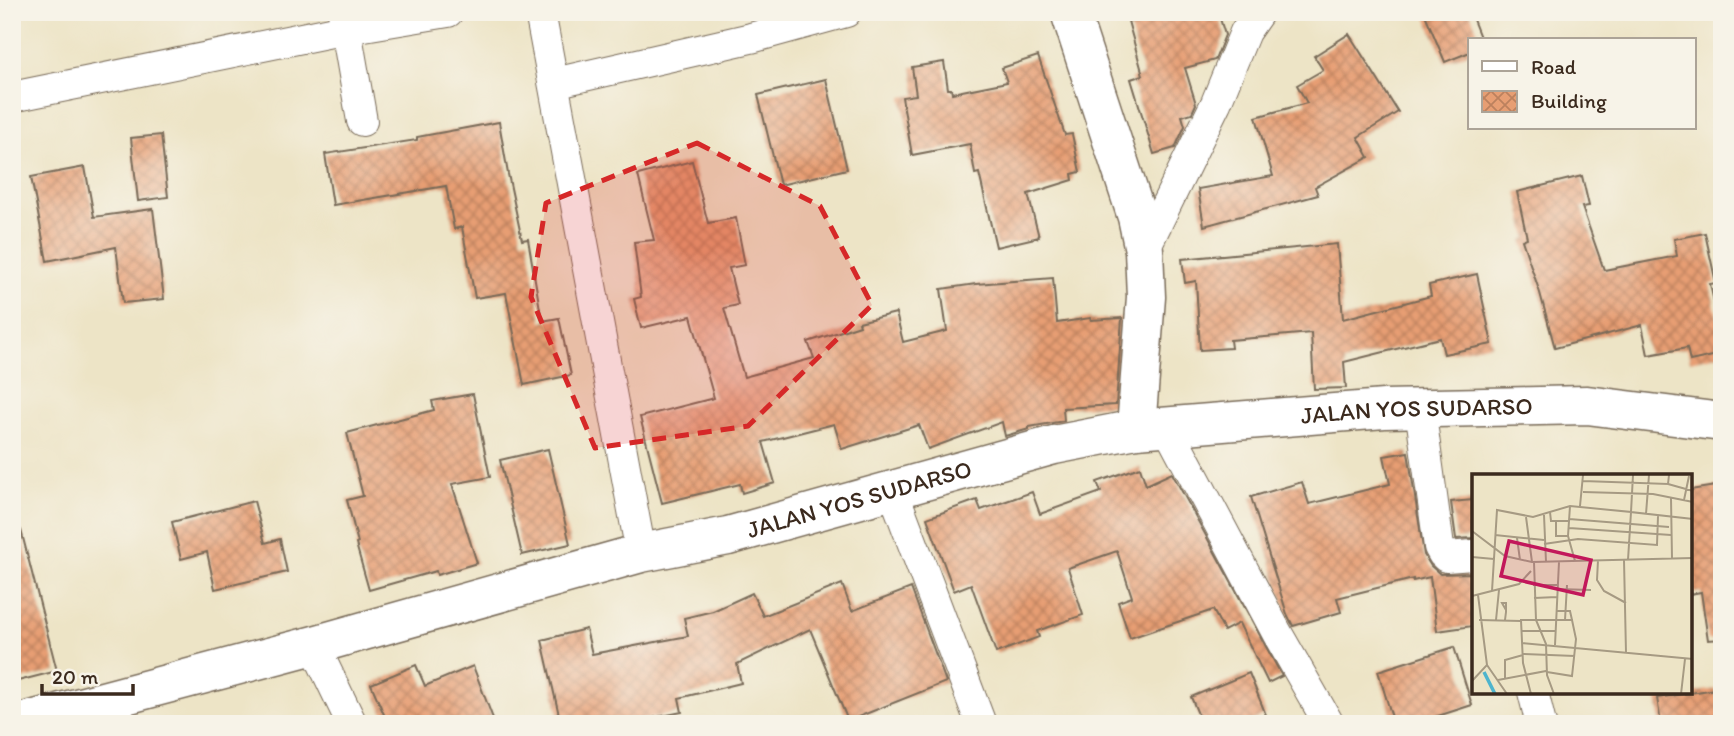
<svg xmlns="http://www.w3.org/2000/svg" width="1734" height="736" font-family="Itim,sans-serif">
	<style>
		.building { fill: url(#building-cross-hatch) }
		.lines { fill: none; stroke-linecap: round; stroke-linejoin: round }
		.street-casing { stroke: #796b59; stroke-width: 32 }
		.secondary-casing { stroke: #796b59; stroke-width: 41 }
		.street { stroke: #fff; stroke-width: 30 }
		.secondary { stroke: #fff; stroke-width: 38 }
		.marked { fill: #d62828; fill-opacity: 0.2; stroke: #d62828; stroke-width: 5; stroke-dasharray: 14 9; stroke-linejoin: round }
		.labels { text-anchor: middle; stroke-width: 7; stroke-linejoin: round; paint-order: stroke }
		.street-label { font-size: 24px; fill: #3b2a1e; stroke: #f7f3e8 }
		.inset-river { fill: none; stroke: #4eb4cd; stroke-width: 3.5 }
		.inset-road { fill: none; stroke: #a69a83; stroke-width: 2 }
		.view { fill: #c2185b; fill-opacity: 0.15; stroke: #c2185b; stroke-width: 3.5 }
		.inset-edge { fill: none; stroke: #3b2a1e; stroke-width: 3.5 }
	</style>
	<defs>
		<pattern id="building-cross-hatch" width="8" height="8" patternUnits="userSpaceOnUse" patternTransform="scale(1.75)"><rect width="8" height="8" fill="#e79e73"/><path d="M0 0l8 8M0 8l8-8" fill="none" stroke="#bc815e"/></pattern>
	</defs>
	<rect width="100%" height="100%" fill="#f7f3e8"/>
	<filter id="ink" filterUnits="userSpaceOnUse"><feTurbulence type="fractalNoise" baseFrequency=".0143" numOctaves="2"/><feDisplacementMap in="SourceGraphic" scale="14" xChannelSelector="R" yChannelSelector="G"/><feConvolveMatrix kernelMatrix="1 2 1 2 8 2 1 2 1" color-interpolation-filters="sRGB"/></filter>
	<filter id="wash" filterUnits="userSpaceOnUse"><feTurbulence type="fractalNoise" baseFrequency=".00686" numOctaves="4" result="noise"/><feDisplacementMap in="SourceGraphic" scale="28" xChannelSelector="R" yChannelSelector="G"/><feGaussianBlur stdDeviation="1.57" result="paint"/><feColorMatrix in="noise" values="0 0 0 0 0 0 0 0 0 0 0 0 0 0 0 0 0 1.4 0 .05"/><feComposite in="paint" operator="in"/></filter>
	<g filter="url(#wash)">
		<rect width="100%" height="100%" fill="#ede4c6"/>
		<g id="blocks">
			<g class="building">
				<path d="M1161,12H1218L1225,35L1215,60L1185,68L1196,104L1192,113L1182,116L1185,126L1175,148L1154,154L1131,79L1143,75L1128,21Z"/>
				<path d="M1424,12H1470L1481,40H1470V52L1445,62Z"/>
				<path d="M1349,34L1398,112L1358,137L1369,157L1315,187L1318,195L1204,226L1198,189L1273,176L1256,117L1307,103L1297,85L1323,70L1314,56Z"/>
				<path d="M1038,56L1065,135L1072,134L1080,172L1072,174L1073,180L1028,194L1039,237L996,247L979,173L975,174L970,144L912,155L902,97L916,95L912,67L944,62L948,89H951L952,93L1007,82L1002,68Z"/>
				<path d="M826,79L847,169L780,185L758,95Z"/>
				<path d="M499,122L508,174L522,240L528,239L542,321L559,318L571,375L524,385L506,293L475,298L462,227L454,229L446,186L333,205L325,154L417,140V137Z"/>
				<path d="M161,135L168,197L138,201L131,138Z"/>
				<path d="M692,161L708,223L736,218L745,265L729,268L738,305L724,308L744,377L814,358L808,342L860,325L859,322L896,313L903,342L947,331L941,289L976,284L1053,278L1057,323L1090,318L1091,320L1122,318L1116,405L1063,408L1064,421L1029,427V429L1005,436L1002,422L928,449L919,425L842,449L834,424L763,442L775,483L742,493L740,484L662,503L640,417L714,398L691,316L641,328L634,299L641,297L634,242L654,240L638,175Z"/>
				<path d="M85,167L94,217L153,209L164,299L123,303L116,247L47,261L31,177Z"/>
				<path d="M1582,176L1589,206L1582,207L1604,270L1677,256L1674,239L1705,233L1716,283L1710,284L1722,338V354L1690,361L1687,348L1648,355L1642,325L1555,348L1540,293L1522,240L1527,238L1517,192Z"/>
				<path d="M1337,244L1343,319L1431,296L1429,285L1477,274L1492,344L1444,354L1440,338L1344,362L1346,388L1314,389L1311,333L1230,340L1231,348L1200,350L1196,281L1185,283L1182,259Z"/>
				<path d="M473,394L490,477L452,484L477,563L437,575L436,571L369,590L356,544L358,543L347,500L363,496L347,433L434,410L432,401Z"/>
				<path d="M548,449L570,544L522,555L500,460Z"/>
				<path d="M1408,452L1424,555L1431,566L1440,574L1473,573V626L1437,631L1430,577L1413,581V579L1337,598L1341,612L1293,626L1287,614L1251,497L1302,482L1309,504L1390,484L1384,456Z"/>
				<path d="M1140,467L1146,485L1172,473L1282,676L1268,683L1239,623L1224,631L1213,610L1130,638L1118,602L1132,597L1117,551L1068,568L1083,615L1037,631L1039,637L996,653L971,584L954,591L927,518L977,500L981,510L1032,492L1040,514L1101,492L1097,482Z"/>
				<path d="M1722,485V639L1708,640L1701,592L1690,594V490Z"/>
				<path d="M1473,500V538L1456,539L1451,502Z"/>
				<path d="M254,501L265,543L280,539L287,572L215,589L207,552L181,559L172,522Z"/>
				<path d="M21,530L57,671L18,681L12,658V531Z"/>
				<path d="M842,584L852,611L911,588L946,682L848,721L810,629L737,664L741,683L679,698L682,712L623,724H561L542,640L586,629L592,654L688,636L684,618L713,611L752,593L763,616Z"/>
				<path d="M1454,647L1472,705L1413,724H1394L1378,671Z"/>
				<path d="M416,665L425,686L473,666L495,724H388L371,684Z"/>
				<path d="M1249,673L1266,715L1244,724H1202L1191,697Z"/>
				<path d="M1716,689L1721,724H1661L1657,698Z"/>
			</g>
		</g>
	</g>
	<g filter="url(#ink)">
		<use href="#blocks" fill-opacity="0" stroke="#796b59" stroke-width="2"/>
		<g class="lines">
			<g class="street-casing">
				<g id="street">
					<path d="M343,12L362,121"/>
					<path d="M540,12L641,553"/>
					<path d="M554,83L751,38L846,12"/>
					<path d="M12,97L346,29L448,12"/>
					<path d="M1144,250L1216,103L1245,32L1259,12"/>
					<path d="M1420,408L1439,547L1443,554L1446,557L1473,555"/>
					<path d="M1167,426L1277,633L1329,724"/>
					<path d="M893,491L981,724"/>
					<path d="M314,645L352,724"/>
					<path d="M1533,692L1541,724"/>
				</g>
			</g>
			<g class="secondary-casing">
				<g id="secondary">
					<path d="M1070,12L1137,217L1144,250L1146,297L1136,429"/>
					<path id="s1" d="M16,724L314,645L641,553L728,536L1054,445L1136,429L1384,409L1587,405L1722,422"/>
				</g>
			</g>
			<use href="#street" class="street"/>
			<use href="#secondary" class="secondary"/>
		</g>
	</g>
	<path class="marked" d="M697,143L820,206L872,305L748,426L595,448L531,297L546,203Z"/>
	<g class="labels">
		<g class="street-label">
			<text dy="8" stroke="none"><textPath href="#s1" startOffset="1440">JALAN YOS SUDARSO</textPath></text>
			<text dy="8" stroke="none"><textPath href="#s1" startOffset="873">JALAN YOS SUDARSO</textPath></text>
		</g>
	</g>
	<g transform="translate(1472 474)">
		<rect width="220" height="220" fill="#ede4c6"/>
		<path class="inset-river" d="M12,198L23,220"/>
		<path class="inset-road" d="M161,1L159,38L221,45M111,7L196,10L197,1M196,10L221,17M111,18L181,20L221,28M199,24L200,84M212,26L217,2M98,32L96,62L103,87M108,32L111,1M78,38L79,47H97M174,40L177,1M72,41L74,88M54,43L60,88M97,45L197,53M84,47V62H96M97,54L199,61M0,57L33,82L60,88L221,84M23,61L72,66M45,64L48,86M72,70L106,65L185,71L186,42M0,83L22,85M126,86L125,106L132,117L154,129M152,86L154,179M62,88L64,146L74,170L75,201L82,220M61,111H86M85,115L119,116M20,117L25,36L61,43L98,32L159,38L156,86M0,122L47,110L59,97M62,124L85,123M7,146L49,147M24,146L27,116M33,146L34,138V129H30L34,136M93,146L95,111M49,157H83M50,169L221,185M83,171L87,88M51,180L103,182M15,191L35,220M75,198L100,202L104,165L100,146M33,204V186L51,181M26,206L74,197M0,207L15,191L6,121M59,220L51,189L49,146H100L98,137H84M209,220L213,185"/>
		<path class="view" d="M37,67L119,86L111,121L29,102Z"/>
		<rect width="220" height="220" class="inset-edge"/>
	</g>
	<rect width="1734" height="736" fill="none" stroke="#f7f3e8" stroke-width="42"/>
	<rect x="1468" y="38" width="228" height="91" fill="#f7f3e8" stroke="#aca397" stroke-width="2"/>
	<rect x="1482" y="61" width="35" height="10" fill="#ffffff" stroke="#aca397" stroke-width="2"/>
	<text x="1531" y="74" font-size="21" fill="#3b2a1e">Road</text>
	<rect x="1482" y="91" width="35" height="21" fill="url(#building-cross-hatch)" stroke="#aca397" stroke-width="2"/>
	<text x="1531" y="108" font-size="21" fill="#3b2a1e">Building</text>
	<path d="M42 684v10h91v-10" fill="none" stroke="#3b2a1e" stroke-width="3.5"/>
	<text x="52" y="684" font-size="21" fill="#3b2a1e" stroke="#f7f3e8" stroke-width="5" paint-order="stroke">20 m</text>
</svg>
